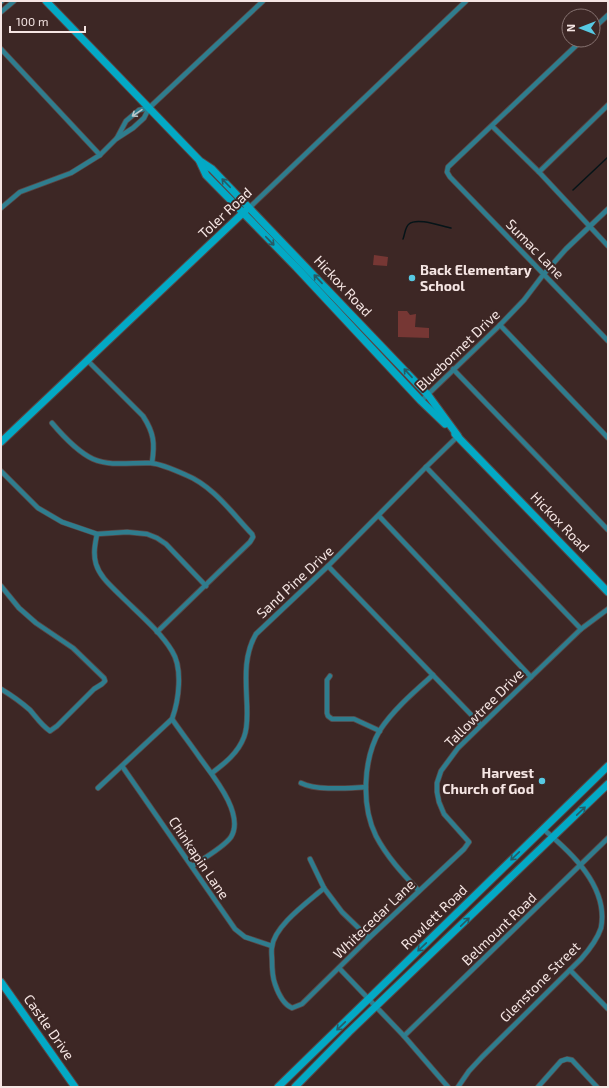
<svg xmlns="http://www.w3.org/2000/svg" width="609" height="1088" font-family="'Exo 2',sans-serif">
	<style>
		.green { fill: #763734 }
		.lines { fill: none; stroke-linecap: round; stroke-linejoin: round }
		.stream { stroke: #051418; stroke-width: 1.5 }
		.street-casing { stroke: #5a4543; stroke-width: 6 }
		.secondary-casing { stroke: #5a4543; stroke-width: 9 }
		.street { stroke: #2f7d8e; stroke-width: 4.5 }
		.secondary { stroke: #03a9c5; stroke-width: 7 }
		.oneway { stroke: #bac6ca }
		.oneway2 { stroke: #265b65 }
		.poi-dot { fill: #57c9e3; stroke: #3d2725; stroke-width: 1.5 }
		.labels { text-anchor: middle; stroke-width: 4; stroke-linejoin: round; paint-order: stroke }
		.street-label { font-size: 14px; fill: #f5e5e3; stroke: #3d2725 }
		.poi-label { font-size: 14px; font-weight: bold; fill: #f5e5e3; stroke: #3d2725; text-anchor: start }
	</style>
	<rect width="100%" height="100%" fill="#3d2725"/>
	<g class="green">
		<path d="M374,255L388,257L387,266L373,265Z"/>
		<path d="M398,311H407L410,315L416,314L415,327L429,328V338L398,337Z"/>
	</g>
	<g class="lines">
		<g class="stream">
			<path d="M573,190L608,157"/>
			<path d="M403,239C405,234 405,227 409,224C417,217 441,226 451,228"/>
		</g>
		<g class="street-casing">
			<g id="street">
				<path d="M1,2L2,1"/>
				<path d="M1,12L14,1"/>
				<path d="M593,29L608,15"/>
				<path d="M582,40L448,167L447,172L450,177L608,341"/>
				<path d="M1,49L100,155"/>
				<path d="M492,126L539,172L608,246"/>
				<path d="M117,138L126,121L139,110L149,108"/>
				<path d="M539,172L608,105"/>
				<path d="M1,208L20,192L71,173L100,155L116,139L133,128L144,118L149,108L263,1"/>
				<path d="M249,208L466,1"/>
				<path d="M500,325L608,438"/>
				<path d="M88,361L143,416C154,433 155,443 152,463"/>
				<path d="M453,369L608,530"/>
				<path d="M421,401L500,325L524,300L543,275L566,249L608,209"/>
				<path d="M52,423C63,436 78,452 93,459C111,467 133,462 151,463C161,464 177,471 186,475C213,486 232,513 252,534L253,537L250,542L157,632"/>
				<path d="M426,467L581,629"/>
				<path d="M1,471L38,508L62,522L97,534L127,532L147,534L157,538L166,544L206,586"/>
				<path d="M379,516L531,677"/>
				<path d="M97,534C95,544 93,554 96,564C100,577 111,586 120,595C137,612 160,631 172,651C183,668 179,700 172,719L98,788"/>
				<path d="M328,566L481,725"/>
				<path d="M1,586L19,608L36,623L73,648L104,678L105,681L102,684L94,689L57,726L50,731C42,726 36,717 30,710C21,702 11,695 1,689"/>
				<path d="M330,676L327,680V713L328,716L332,719H354L380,731"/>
				<path d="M172,719C181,732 191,745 200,758C213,776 245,814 231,837C224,847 203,859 192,866"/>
				<path d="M122,766L235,929L245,937L272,946"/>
				<path d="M212,773C225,763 238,753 244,737C248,727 247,716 247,706C246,681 243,656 256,634L328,566L426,467L458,436"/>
				<path d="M301,783C317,791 347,788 366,787"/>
				<path d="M310,859L324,888L342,912L369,938"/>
				<path d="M324,888C308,902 274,926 272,947C271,951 272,956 272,960C272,968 272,976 275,984C278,993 283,1004 292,1008L302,1004L369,938L464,849L469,842L444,814L439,802L437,792V783L441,771L458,748L531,677L581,629L608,609"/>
				<path d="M419,891C403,874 387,857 376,836C361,806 363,759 380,730C394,709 414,692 433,675"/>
				<path d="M339,968L404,1036L448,1087"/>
				<path d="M570,970L608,1009"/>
				<path d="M404,1036L608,838"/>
				<path d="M458,1087L469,1071L482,1057L581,959C589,950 597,940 601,928C609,887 571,852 543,829"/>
				<path d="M538,1087L561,1061L567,1059L572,1060L597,1087"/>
			</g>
		</g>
		<g class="secondary-casing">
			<g id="secondary">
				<path d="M46,1L200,161L212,169L428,395L458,436"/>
				<path d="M200,162L206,175L296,267L421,401L445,424"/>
				<path d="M455,434L608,592"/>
				<path d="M1,442L246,210"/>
				<path d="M1,982L75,1087"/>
				<path d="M278,1087L608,766"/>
				<path d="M295,1087L349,1032L608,784"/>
			</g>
		</g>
		<use href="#street" class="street"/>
		<use href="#secondary" class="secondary"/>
	</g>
	<defs><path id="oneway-shaft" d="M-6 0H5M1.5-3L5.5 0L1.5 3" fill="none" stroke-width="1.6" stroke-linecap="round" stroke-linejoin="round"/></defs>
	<use class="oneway" href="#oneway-shaft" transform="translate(137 113) rotate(146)"/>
	<g class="oneway2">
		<use href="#oneway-shaft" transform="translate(226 183) rotate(-134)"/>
		<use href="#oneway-shaft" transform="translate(270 241) rotate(46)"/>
		<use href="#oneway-shaft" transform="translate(318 279) rotate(-133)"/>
		<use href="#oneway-shaft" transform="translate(408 373) rotate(-133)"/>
		<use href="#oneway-shaft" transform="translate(581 811) rotate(-44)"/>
		<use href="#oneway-shaft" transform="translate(515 856) rotate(136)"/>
		<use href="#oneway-shaft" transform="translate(465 922) rotate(-44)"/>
		<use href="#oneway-shaft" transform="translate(422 947) rotate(136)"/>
		<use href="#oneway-shaft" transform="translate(341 1026) rotate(136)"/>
	</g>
	<g class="poi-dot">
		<circle cx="412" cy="278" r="4"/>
		<circle cx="542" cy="781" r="4"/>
	</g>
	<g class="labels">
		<g class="street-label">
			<text transform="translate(225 213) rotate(-43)" y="5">Toler Road</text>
			<text transform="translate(535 249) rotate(46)" y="5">Sumac Lane</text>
			<text transform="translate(343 286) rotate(47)" y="5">Hickox Road</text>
			<text transform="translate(458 350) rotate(-44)" y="5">Bluebonnet Drive</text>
			<text transform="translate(560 522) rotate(46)" y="5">Hickox Road</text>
			<text transform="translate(295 582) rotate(-43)" y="5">Sand Pine Drive</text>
			<text transform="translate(484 708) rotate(-45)" y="5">Tallowtree Drive</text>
			<text transform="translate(199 858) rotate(56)" y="5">Chinkapin Lane</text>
			<text transform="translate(434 917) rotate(-44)" y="5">Rowlett Road</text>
			<text transform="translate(374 919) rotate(-44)" y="5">Whitecedar Lane</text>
			<text transform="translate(499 929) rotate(-44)" y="5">Belmount Road</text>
			<text transform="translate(540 982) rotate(-45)" y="5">Glenstone Street</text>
			<text transform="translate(49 1027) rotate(55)" y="5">Castle Drive</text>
		</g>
		<g class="poi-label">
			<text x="420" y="275">Back Elementary<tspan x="420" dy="16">School</tspan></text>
			<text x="534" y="778" text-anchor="end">Harvest<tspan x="534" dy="16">Church of God</tspan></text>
		</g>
	</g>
	<rect width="609" height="1088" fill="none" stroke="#f5e5e3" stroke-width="4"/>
	<g transform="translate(581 28) rotate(270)"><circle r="19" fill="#3d2725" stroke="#877371"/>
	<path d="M0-3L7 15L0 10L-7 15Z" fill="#57c9e3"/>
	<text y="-6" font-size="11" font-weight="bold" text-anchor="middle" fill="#f5e5e3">N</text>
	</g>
	<path d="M10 26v6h75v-6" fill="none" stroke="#f5e5e3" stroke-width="2"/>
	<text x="16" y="26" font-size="12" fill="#f5e5e3" stroke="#3d2725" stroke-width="3" paint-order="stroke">100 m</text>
</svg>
